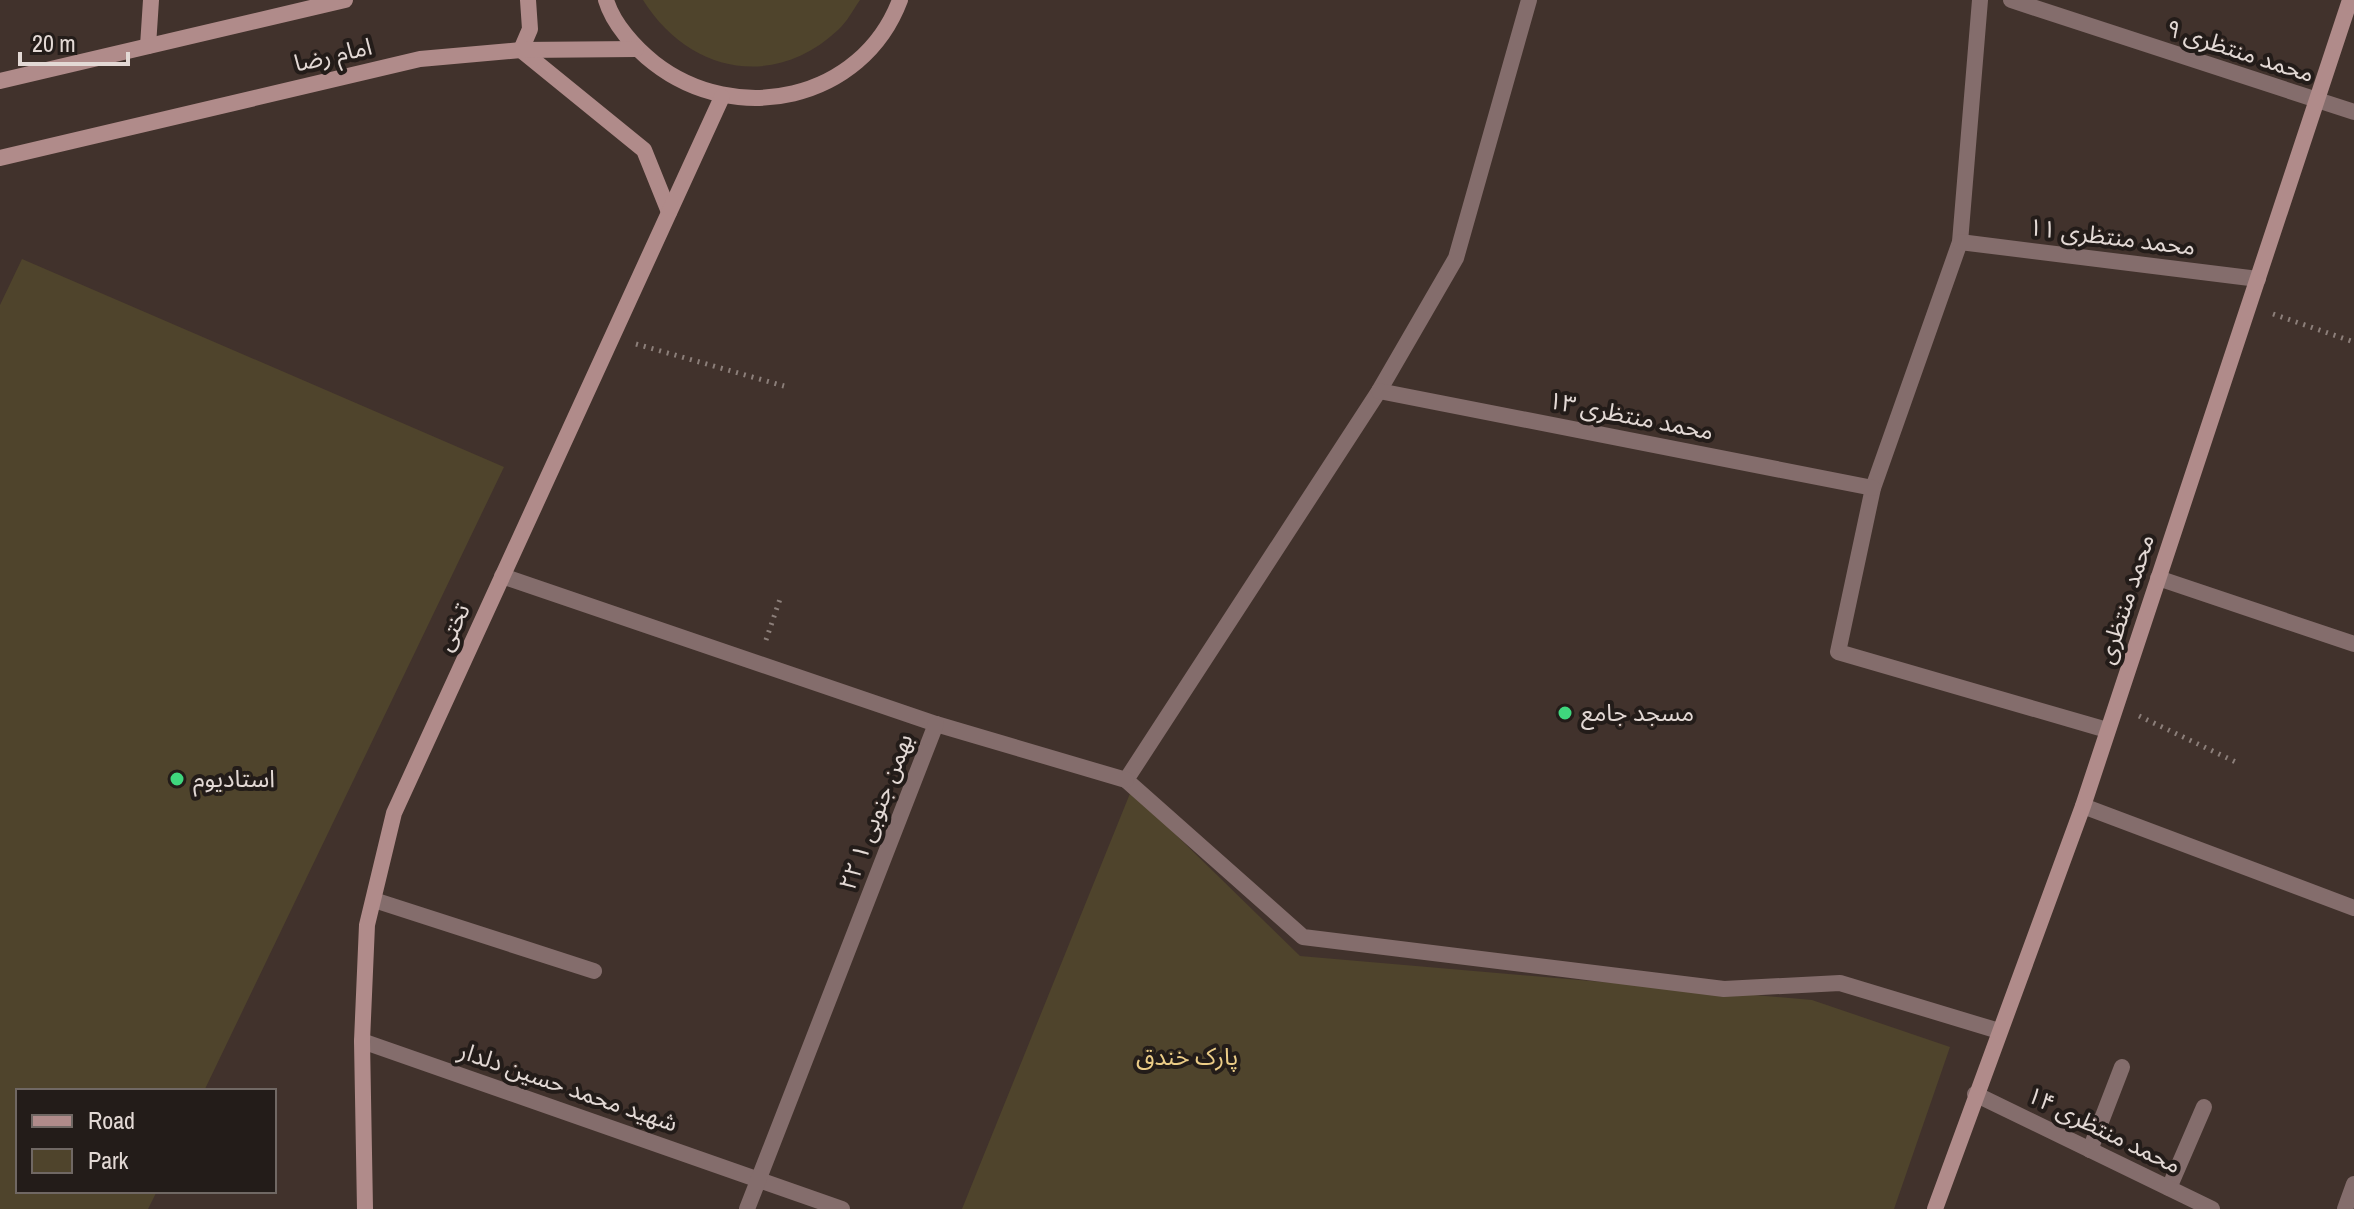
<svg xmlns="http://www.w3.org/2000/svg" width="2354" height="1209" font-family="'Archivo Narrow','Noto Sans Arabic',sans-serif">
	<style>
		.green { fill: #4f442c }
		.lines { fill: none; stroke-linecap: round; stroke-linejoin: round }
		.path { stroke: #8c7f7a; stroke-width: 5; stroke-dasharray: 2 6; stroke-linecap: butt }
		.lane { stroke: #846d6c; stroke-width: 16 }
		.street { stroke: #846d6c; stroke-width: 16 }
		.secondary { stroke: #b08b8a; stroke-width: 16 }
		.poi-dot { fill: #3fd77d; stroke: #231c19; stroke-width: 3 }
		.labels { text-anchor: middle; stroke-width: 8; stroke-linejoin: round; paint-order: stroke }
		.street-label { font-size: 24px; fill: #e3d9d5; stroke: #231c19 }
		.poi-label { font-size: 24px; fill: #e3d9d5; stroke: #231c19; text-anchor: start }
		.park-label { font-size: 24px; fill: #eccd87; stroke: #231c19 }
	</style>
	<rect width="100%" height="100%" fill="#41322c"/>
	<g class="green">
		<path d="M643,0H860C853,10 847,22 838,30C773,91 688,72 643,0Z"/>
		<path d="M22,259L504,467L204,1091H18V1191H157L148,1209H0V305Z"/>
		<path d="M1131,791L1300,956L1812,1000L1950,1047L1894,1209H962Z"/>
	</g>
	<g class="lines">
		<g class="path">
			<path d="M2273,314L2354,342"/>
			<path d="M636,344L784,386"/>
			<path d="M766,640L780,599"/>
			<path d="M2139,716L2240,764"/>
		</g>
		<g class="lane">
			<path d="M374,900L594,971"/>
			<path d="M2090,1150L2122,1067"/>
			<path d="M2169,1188L2204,1107"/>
		</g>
		<g class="street">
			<path d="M1529,0L1456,258L1379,391L1126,780L1303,937L1724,989L1840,983L1999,1031"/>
			<path d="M1980,0L1960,242L1873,488L1838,652L2107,730"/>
			<path d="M2011,0L2354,112"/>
			<path d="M1960,242L2258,279"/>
			<path d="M1379,391L1873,488"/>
			<path d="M502,576L936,724L1126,780"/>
			<path d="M2158,578L2354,644"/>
			<path d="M2083,806L2354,908"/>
			<path d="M362,1041L842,1209"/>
			<path d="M1975,1094L2212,1209"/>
			<path d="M747,1209L936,724"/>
			<path d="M2345,1209L2354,1184"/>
		</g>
		<g class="secondary">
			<path d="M528,0L530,29L521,50L644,150L669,212"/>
			<path d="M606,0C613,24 635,48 654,63C736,127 862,101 900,0"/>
			<path d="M148,46L151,0"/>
			<path d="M0,81L345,0"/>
			<path d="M0,158L420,59L521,50L636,49"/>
			<path d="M365,1209L362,1041L367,925L394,813L722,97"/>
			<path d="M1935,1209L2083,806L2350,0"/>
		</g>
	</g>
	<g class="poi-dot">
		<circle cx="1565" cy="713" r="8"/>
		<circle cx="177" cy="779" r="8"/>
	</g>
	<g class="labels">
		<g class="street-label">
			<text transform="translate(2240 51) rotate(18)" y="8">محمد منتظری ۹</text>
			<text transform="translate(333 55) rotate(-13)" y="8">امام رضا</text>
			<text transform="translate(2112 237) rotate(7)" y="8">محمد منتظری ۱۱</text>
			<text transform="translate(1631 416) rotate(11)" y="8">محمد منتظری ۱۳</text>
			<text transform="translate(2126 599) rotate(-72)" y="8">محمد منتظری</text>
			<text transform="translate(453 627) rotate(-65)" y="8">تختی</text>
			<text transform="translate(876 812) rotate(-69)" y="8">۲۲ بهمن جنوبی ۱</text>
			<text transform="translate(568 1087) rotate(19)" y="8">شهید محمد حسین دلدار</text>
			<text transform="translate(2104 1130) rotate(26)" y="8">محمد منتظری ۱۴</text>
		</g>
		<g class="poi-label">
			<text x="1581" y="721">مسجد جامع</text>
			<text x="193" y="787">استادیوم</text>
		</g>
		<g class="park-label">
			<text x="1187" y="1065">پارک خندق</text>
		</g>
	</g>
	<rect x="16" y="1089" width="260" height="104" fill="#231c19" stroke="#706864" stroke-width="2"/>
	<rect x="32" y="1115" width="40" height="12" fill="#b08b8a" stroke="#706864" stroke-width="2"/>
	<text x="88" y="1129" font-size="24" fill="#e3d9d5">Road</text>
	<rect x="32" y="1149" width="40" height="24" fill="#4f442c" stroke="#706864" stroke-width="2"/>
	<text x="88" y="1169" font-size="24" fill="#e3d9d5">Park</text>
	<path d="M20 52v12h108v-12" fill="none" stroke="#e3d9d5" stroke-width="4"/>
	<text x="32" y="52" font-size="24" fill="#e3d9d5" stroke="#231c19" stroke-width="6" paint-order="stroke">20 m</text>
</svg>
